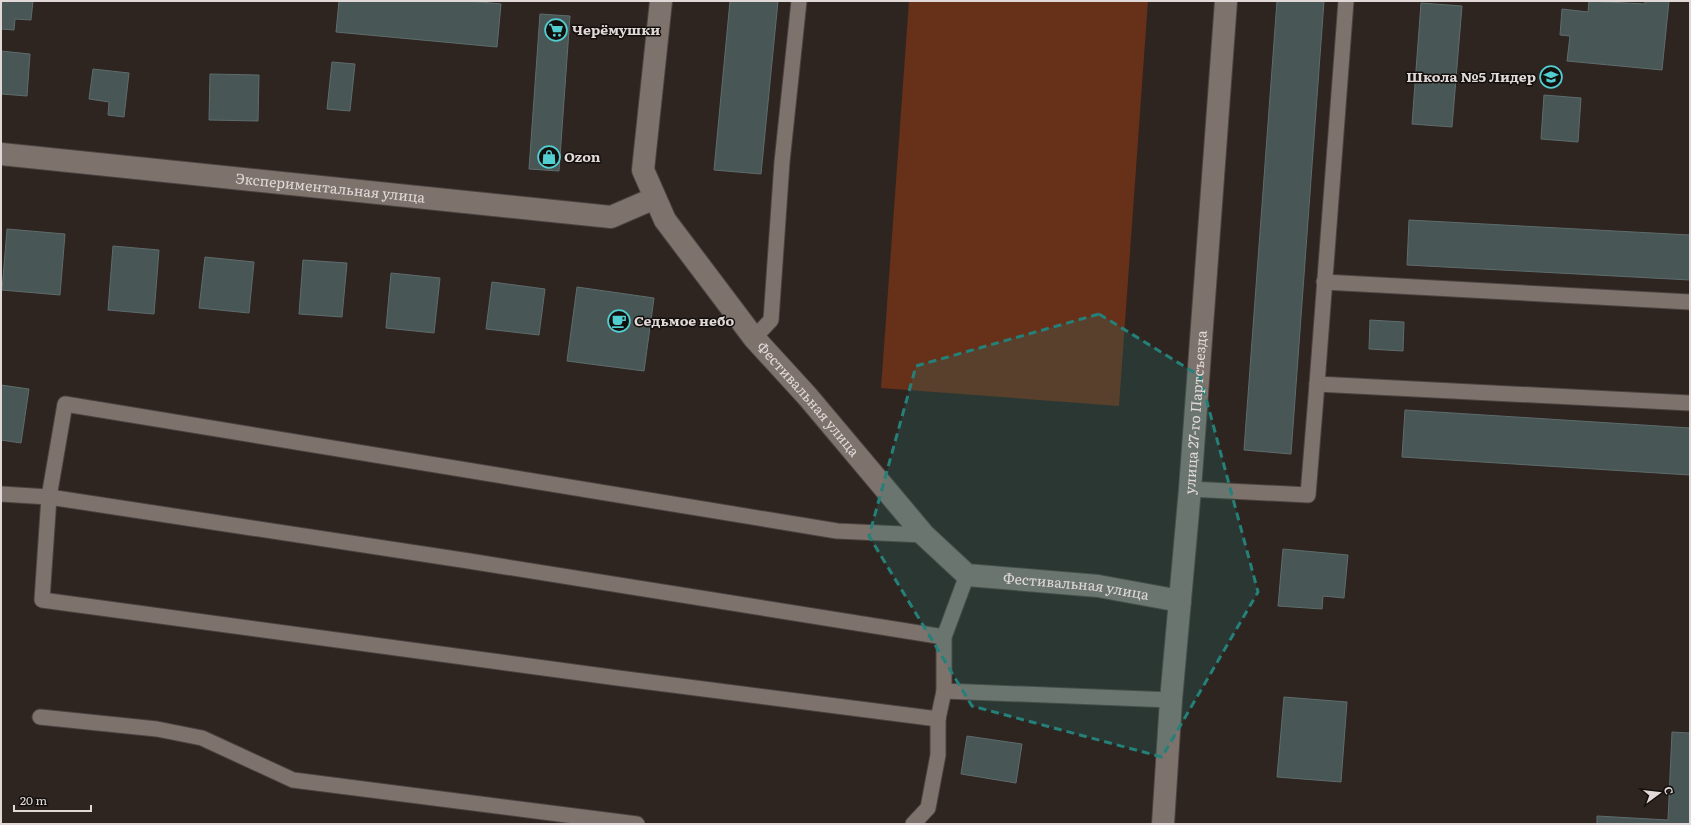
<svg xmlns="http://www.w3.org/2000/svg" width="1691" height="825" font-family="Literata,serif">
	<style>
		.green { fill: #663019 }
		.building { fill: #485656; stroke: #5e6c6c }
		.lines { fill: none; stroke-linecap: round; stroke-linejoin: round }
		.service-casing { stroke: #4b433f; stroke-width: 17 }
		.minor-casing { stroke: #4b433f; stroke-width: 24 }
		.service { stroke: #7e726d; stroke-width: 15 }
		.minor { stroke: #7e726d; stroke-width: 22 }
		.marked { fill: #248078; fill-opacity: 0.2; stroke: #248078; stroke-width: 3; stroke-dasharray: 8 5; stroke-linejoin: round }
		.labels { text-anchor: middle; stroke-width: 3; stroke-linejoin: round; paint-order: stroke }
		.poi-label { font-size: 14px; font-weight: bold; fill: #e0d9d7; stroke: #130f0d; text-anchor: start }
		.street-label { font-size: 14px; fill: #e0d9d7; stroke: #130f0d }
	</style>
	<rect width="100%" height="100%" fill="#2e2521"/>
	<path class="green" d="M909,1H1148L1119,406L881,388Z"/>
	<g class="building">
		<path d="M1,1H33L31,20L15,19L14,30L1,29Z"/>
		<path d="M339,1H470L501,4L497,47L336,32Z"/>
		<path d="M730,1H778L761,174L714,170Z"/>
		<path d="M1277,1H1324L1291,454L1244,450Z"/>
		<path d="M1589,1L1645,4V1H1669L1662,70L1567,61L1570,36L1560,35L1562,9L1588,12Z"/>
		<path d="M1421,3L1462,6L1452,127L1412,124Z"/>
		<path d="M540,14L570,16L559,171L529,169Z"/>
		<path d="M1,51L30,54L27,96L1,94Z"/>
		<path d="M332,62L355,64L350,111L327,109Z"/>
		<path d="M93,69L129,73L124,117L108,115L109,102L89,99Z"/>
		<path d="M210,74L259,75L258,121L209,120Z"/>
		<path d="M1544,95L1581,98L1578,142L1541,139Z"/>
		<path d="M1409,220L1690,235V280L1407,265Z"/>
		<path d="M7,229L65,234L60,295L2,290Z"/>
		<path d="M113,246L159,250L154,314L108,310Z"/>
		<path d="M205,257L254,262L249,313L199,308Z"/>
		<path d="M303,260L347,263L342,317L299,314Z"/>
		<path d="M391,273L440,278L434,333L386,328Z"/>
		<path d="M492,282L545,289L539,335L486,329Z"/>
		<path d="M577,287L654,298L644,371L567,361Z"/>
		<path d="M1370,320L1404,322L1403,351L1369,349Z"/>
		<path d="M1,385L29,389L21,443L1,440Z"/>
		<path d="M1405,410L1690,428V475L1402,457Z"/>
		<path d="M1283,549L1348,555L1344,598L1323,596L1322,609L1278,606Z"/>
		<path d="M1284,697L1347,702L1341,782L1277,777Z"/>
		<path d="M1672,732L1690,733V824H1597V816L1668,820Z"/>
		<path d="M967,736L1022,744L1016,783L961,774Z"/>
	</g>
	<g class="lines">
		<g class="service-casing">
			<g id="service">
				<path d="M1346,1L1317,384L1690,403"/>
				<path d="M1324,282L1690,302"/>
				<path d="M754,338L771,320L782,162L799,1"/>
				<path d="M1190,489L1308,495L1317,384"/>
				<path d="M1,494L49,497L65,404L837,531L924,535"/>
				<path d="M944,691L1171,700"/>
				<path d="M40,717L157,729L202,738L293,780L637,824"/>
				<path d="M938,719L618,678L42,600L49,497L469,561L944,637"/>
				<path d="M913,824L928,808L938,755V719L944,691V637L967,575"/>
			</g>
		</g>
		<g class="minor-casing">
			<g id="minor">
				<path id="s1" d="M661,1L643,170L665,220L754,338L808,397L924,535L967,575L1098,586L1180,601"/>
				<path id="s2" d="M1,154L611,217L655,198"/>
				<path id="s3" d="M1163,824L1171,700L1190,489L1226,1"/>
			</g>
		</g>
		<use href="#service" class="service"/>
		<use href="#minor" class="minor"/>
	</g>
	<path class="marked" d="M1099,314L1200,376L1258,592L1162,757L972,706L869,536L916,366Z"/>
	<defs>
		<g id="supermarket-ring" transform="scale(1.15)"><circle r="9.5" fill="#130f0d" stroke="#52cdd0" stroke-width="1.5"/><path d="M-6-5.5h2.5l.6 2H6L4.5 2H-2.5L-4.4-4H-6ZM-1.5 3.2a1.3 1.3 0 1 0 .1 0ZM3 3.2a1.3 1.3 0 1 0 .1 0Z" fill="#52cdd0"/></g>
		<g id="school-ring" transform="scale(1.15)"><circle r="9.5" fill="#130f0d" stroke="#52cdd0" stroke-width="1.5"/><path d="M0-5L7-2L0 1L-7-2ZM-4 1L0 2.5L4 1V4Q0 6-4 4Z" fill="#52cdd0"/></g>
		<g id="shop-ring" transform="scale(1.15)"><circle r="9.5" fill="#130f0d" stroke="#52cdd0" stroke-width="1.5"/><path d="M-5-2.5h2.3a2.7 3.5 0 0 1 5.4 0H5L5.5 6h-11ZM-1.5-2.5h3a1.5 2.3 0 0 0-3 0Z" fill="#52cdd0"/></g>
		<g id="cafe-ring" transform="scale(1.15)"><circle r="9.5" fill="#130f0d" stroke="#52cdd0" stroke-width="1.5"/><path d="M-5.5-4.5H6V0H3Q3 3.5 0 3.5H-2.5Q-5.5 3.5-5.5 0ZM3-3.2v2h1.7v-2ZM-6 4.5H4V6H-6Z" fill="#52cdd0"/></g>
	</defs>
	<g fill-rule="evenodd">
		<use href="#supermarket-ring" x="556" y="30"/>
		<use href="#school-ring" x="1551" y="77"/>
		<use href="#shop-ring" x="549" y="157"/>
		<use href="#cafe-ring" x="619" y="321"/>
	</g>
	<g class="labels">
		<g class="poi-label">
			<text x="572" y="35">Черёмушки</text>
			<text x="1536" y="82" text-anchor="end">Школа №5 Лидер</text>
			<text x="564" y="162">Ozon</text>
			<text x="634" y="326">Седьмое небо</text>
		</g>
		<g class="street-label">
			<text dy="5" stroke="none"><textPath href="#s2" startOffset="331">Экспериментальная улица</textPath></text>
			<text dy="5" stroke="none"><textPath href="#s1" startOffset="454">Фестивальная улица</textPath></text>
			<text dy="5" stroke="none"><textPath href="#s3" startOffset="413">улица 27-го Партсъезда</textPath></text>
			<text dy="5" stroke="none"><textPath href="#s1" startOffset="801">Фестивальная улица</textPath></text>
		</g>
	</g>
	<rect width="1691" height="825" fill="none" stroke="#e0d9d7" stroke-width="4"/>
	<g transform="translate(1659 793) rotate(75)" stroke="#130f0d" stroke-width="3" paint-order="stroke">
	<path d="M0-3L7 15L0 10L-7 15Z" fill="#e0d9d7"/>
	<text y="-6" font-size="11" font-weight="bold" text-anchor="middle" fill="#e0d9d7">С</text>
	</g>
	<path d="M14 805v6h77v-6" fill="none" stroke="#e0d9d7" stroke-width="2"/>
	<text x="20" y="805" font-size="12" fill="#e0d9d7" stroke="#130f0d" stroke-width="3" paint-order="stroke">20 m</text>
</svg>
